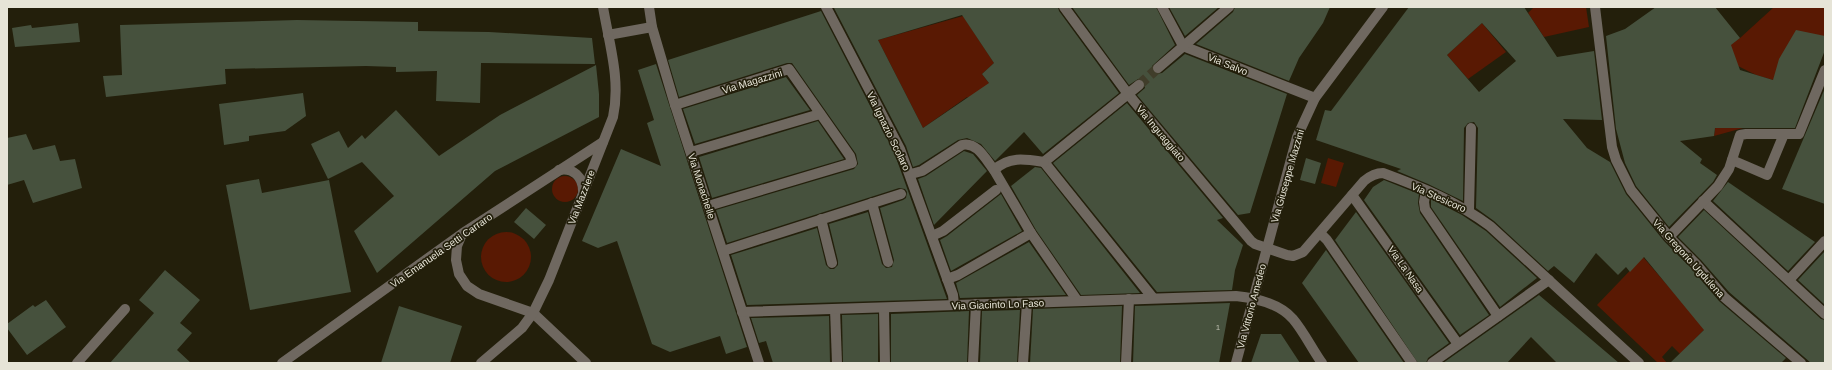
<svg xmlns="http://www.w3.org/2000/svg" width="1832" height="370" font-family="Helvetica,sans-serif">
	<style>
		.green { fill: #591903 }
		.building { fill: #46513d; fill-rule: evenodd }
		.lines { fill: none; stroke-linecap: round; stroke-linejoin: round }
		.minor-tunnel { stroke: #403d2a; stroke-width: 10; stroke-dasharray: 10 5; stroke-linecap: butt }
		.minor { stroke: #6f6860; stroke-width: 10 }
		.labels { text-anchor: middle; stroke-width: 3.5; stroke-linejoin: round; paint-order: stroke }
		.number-label { font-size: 8px; fill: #bebfb0 }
		.street-label { font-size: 10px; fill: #e6e4d7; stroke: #231f0b }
	</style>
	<rect width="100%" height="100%" fill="#231f0b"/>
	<g class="green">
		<path d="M1534,7H1586L1589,27L1544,37L1528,13Z"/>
		<path d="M1774,7H1825V36L1773,80L1756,75L1738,66L1727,47L1740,38Z"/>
		<path d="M963,16L994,63L982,74L996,92L975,106L967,97L923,128L878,40Z"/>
		<path d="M1482,23L1506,52L1468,79L1447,55Z"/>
		<path d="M1747,106L1743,128L1714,136L1717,116Z"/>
		<path d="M1328,158L1344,163L1336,187L1321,183Z"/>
		<circle cx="565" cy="189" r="13"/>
		<circle cx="506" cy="257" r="25"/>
		<path d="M1643,257L1705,329L1680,354L1672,346L1662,357L1667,363H1658L1597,305Z"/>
	</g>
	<g class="building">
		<path d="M843,7H1058L1059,11L1119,93L1043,154L1024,132L995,161L981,144L967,138L958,140L919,165L913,167L906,146L834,8ZM962,15L994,63L982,74L989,83L923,128L878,40Z"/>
		<path d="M1072,7H1156L1175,45L1152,66V70L1156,74L1162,73L1185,54L1287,94L1250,213L1238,215L1137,95L1145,88L1144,81L1138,79L1129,85Z"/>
		<path d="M1169,7H1219L1185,36Z"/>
		<path d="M1235,7H1330L1323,23L1299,58L1289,81L1196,44L1233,12Z"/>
		<path d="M1409,7H1524L1557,57L1594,51L1602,120L1563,119L1587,148L1610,162L1626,194L1664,241L1691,268L1719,301L1786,358L1781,363H1670L1704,330L1644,257L1630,272L1626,267L1618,275L1596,253L1574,283L1554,266L1548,271L1494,221L1476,208L1478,128L1474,122L1468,123L1464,128L1463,201L1428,184L1397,171L1401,169L1316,140L1325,110L1331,111ZM1482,23L1516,61L1479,92L1447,55Z"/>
		<path d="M1656,7H1715L1740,38L1731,45L1740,70L1773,80L1779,59L1796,30L1825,36V50L1795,128H1715L1714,136L1680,141L1702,159L1700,163L1717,175L1713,182L1669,227L1636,186L1625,163L1616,129L1606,36L1625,29Z"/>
		<path d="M821,11L894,152L947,299L747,305L731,255L817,228L826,265L830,269H834L838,265V261L829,224L868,212L882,264L886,268L892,267L894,260L880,208L903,200L906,198L907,192L905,189L899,188L727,243L716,210L854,169L858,164L856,154L792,63H787L679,97L668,60Z"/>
		<path d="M297,20L418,22V31L489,32L592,38L595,64L481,63L480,103L436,101L437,71L396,72V67L366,66L225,69L226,84L106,97L103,76L122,75L120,25Z"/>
		<path d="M78,23L80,42L15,47L12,28L31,25L32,28Z"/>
		<path d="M656,64L747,347L726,354L720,336L670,352L652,344L617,241L598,248L582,241L621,149L661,166L647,123L654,120L638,70Z"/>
		<path d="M596,65L599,94V117L495,171L377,273L354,231L394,196L362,162L328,179L311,144L339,131L348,148L362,135L365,139L396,110L439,156L500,115Z"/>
		<path d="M786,77L810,110L695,144L683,109Z"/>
		<path d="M1825,88V204L1782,189Z"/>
		<path d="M303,93L306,116L285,131L249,136V141L224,145L219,104Z"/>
		<path d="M1127,103L1223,218L1217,220L1243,245L1235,270L1232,290L1157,292L1053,163Z"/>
		<path d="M818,121L844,159L712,198L699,157Z"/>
		<path d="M26,134L33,150L55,145L60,161L75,159L82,188L33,203L24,180L7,185V138Z"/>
		<path d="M964,151L973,154L987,171L934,225L918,179L926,176Z"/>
		<path d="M1306,158L1321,163L1315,184L1300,180Z"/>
		<path d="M1035,167L1041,168L1140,293L1081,295L1036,230L1011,186Z"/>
		<path d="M259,179L262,193L329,180L351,292L250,310L226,185Z"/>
		<path d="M1384,180L1419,194L1418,203L1420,213L1489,315L1460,335L1364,200L1373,187Z"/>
		<path d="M1728,182L1815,242L1788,271L1713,201Z"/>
		<path d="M1001,194L1022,231L951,271L940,240L947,236Z"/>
		<path d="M1431,199L1462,215L1486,231L1537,278L1500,307L1431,207Z"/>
		<path d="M526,208L546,225L534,239L514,222Z"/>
		<path d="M1704,210L1821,319L1825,320V363H1811L1729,292L1701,260L1678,237Z"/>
		<path d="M1356,212L1449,343L1428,358L1426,363H1418L1335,240Z"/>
		<path d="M1029,242L1066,295L960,298L956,283Z"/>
		<path d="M1326,250L1404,363H1359L1302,283Z"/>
		<path d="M1825,251V305L1798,280Z"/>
		<path d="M165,270L200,300L180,323L192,333L177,350L191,363H110L154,313L139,300Z"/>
		<path d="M1539,295L1619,363H1557L1531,337L1507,363H1443Z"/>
		<path d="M46,300L66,327L27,355L7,328V324L33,305L35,307Z"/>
		<path d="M1230,303L1219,363H1133L1135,306Z"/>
		<path d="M399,306L462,326L450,363H381Z"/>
		<path d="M1122,306L1120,363H1030L1033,309Z"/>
		<path d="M1020,310L1017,363H980L982,311Z"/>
		<path d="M969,311L967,363H891V314Z"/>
		<path d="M878,314V363H843L842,315Z"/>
		<path d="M829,316L830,363H773L766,341L759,343L751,318Z"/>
		<path d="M1261,334H1281L1300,363H1251Z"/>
	</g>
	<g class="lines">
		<path class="minor-tunnel" d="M1139,85L1158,68"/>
		<g class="minor">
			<path d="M649,7L652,27L675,105L759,363"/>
			<path d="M826,7L900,149L953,295L954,305"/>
			<path d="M1064,7L1128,94L1251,241L1255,244L1287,255L1293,256L1303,252L1364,181C1370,176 1375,173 1383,173C1421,187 1458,202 1490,226L1639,363"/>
			<path d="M1162,7L1183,46L1315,98"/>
			<path d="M1595,7L1612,147L1616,160L1631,190L1669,237L1696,264L1724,297L1801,363"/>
			<path d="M608,35L652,27"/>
			<path d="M1158,68L1229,7"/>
			<path d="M675,105L789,69L850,156L852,163L708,206"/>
			<path d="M691,152L820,114"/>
			<path d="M1732,160L1767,175L1784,134"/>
			<path d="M1044,162L1153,298"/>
			<path d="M1044,162L1139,85"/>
			<path d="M559,170C573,167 583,177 583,191"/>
			<path d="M994,170L1031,233L1077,300"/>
			<path d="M911,174L922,171L962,145C977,141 986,160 994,170C1009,156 1025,159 1044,162"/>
			<path d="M1426,191L1424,202L1425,209L1498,316"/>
			<path d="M1352,195L1458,344"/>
			<path d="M1703,201L1825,314"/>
			<path d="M872,203L888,262"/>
			<path d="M1469,210L1471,128"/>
			<path d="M821,219L832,263"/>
			<path d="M1320,233L1327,240L1412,363"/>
			<path d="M462,234L457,246L456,260L459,274L467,286L479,294L533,313L586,363"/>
			<path d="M932,236L943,231L996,190"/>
			<path d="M1669,237L1718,186L1729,169L1740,135L1746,134H1799L1825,70"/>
			<path d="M723,251L901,194"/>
			<path d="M947,279L958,275L1031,233"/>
			<path d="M1789,280L1825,241"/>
			<path d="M884,308L885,363"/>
			<path d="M835,309L837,363"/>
			<path d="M742,312L1236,296C1255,298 1279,303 1293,319C1304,332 1312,349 1322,363"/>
			<path d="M77,363L125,309"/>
			<path d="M282,363L463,233L603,142"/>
			<path d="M481,363L522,328L533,313L549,280L613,117C621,80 609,43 603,7"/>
			<path d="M973,363L976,304"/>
			<path d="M1023,363L1027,303"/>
			<path d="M1126,363L1129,299"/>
			<path d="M1236,363L1297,137L1315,98L1383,7"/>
			<path d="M1432,363L1549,280"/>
		</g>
	</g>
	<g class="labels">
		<g class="number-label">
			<text x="1218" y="330">1</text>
		</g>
		<g class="street-label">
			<text transform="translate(1228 64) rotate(22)" y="4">Via Salvo</text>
			<text transform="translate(752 81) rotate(-17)" y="4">Via Magazzini</text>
			<text transform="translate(889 131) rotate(64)" y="4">Via Ignazio Scolaro</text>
			<text transform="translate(1161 133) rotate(50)" y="4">Via Inguaggiato</text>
			<text transform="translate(1287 176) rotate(-74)" y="4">Via Giuseppe Mazzini</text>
			<text transform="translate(702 186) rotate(72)" y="4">Via Monachelle</text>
			<text transform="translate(581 197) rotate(-69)" y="4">Via Mazziere</text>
			<text transform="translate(1439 197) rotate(24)" y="4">Via Stesicoro</text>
			<text transform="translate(441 250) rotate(-35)" y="4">Via Emanuela Setti Carraro</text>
			<text transform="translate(1689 258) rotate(48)" y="4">Via Gregorio Ugdulena</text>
			<text transform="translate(1406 269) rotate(55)" y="4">Via La Nasa</text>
			<text transform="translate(998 304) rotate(-2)" y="4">Via Giacinto Lo Faso</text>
			<text transform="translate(1251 306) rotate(-75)" y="4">Via Vittorio Amedeo</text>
		</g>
	</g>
	<rect width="1832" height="370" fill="none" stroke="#e6e4d7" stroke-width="16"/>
</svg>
